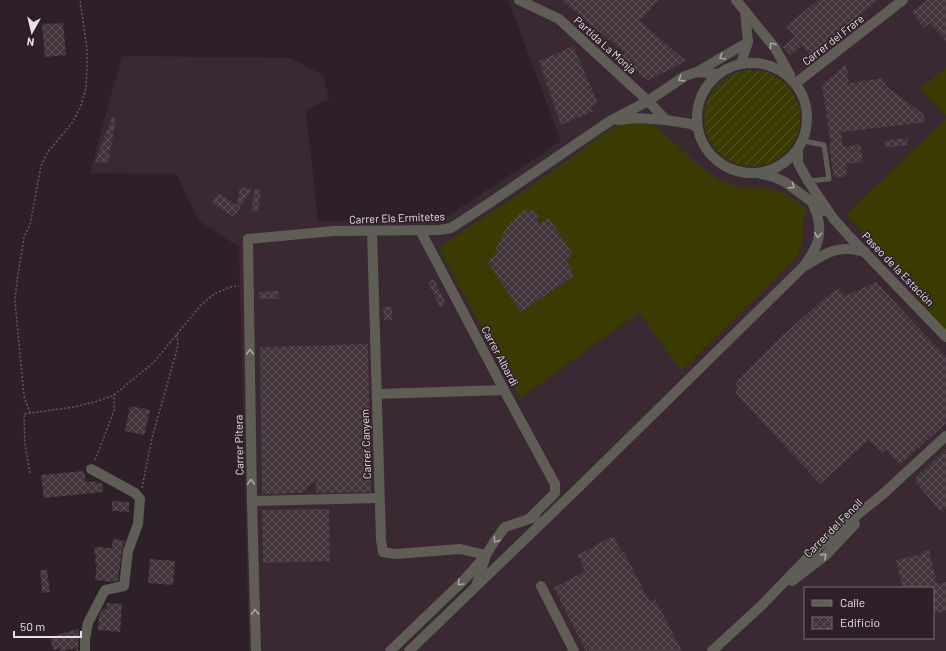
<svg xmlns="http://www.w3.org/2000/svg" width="946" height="651" font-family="Barlow,sans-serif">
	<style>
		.built { fill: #3a2832; fill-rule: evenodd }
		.grass { fill: #3a3b00 }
		.garden { fill: url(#garden-furrows) }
		.building { fill: url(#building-cross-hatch) }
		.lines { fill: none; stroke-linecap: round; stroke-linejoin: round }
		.path { stroke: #655a61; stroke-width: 1.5; stroke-dasharray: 2 2; stroke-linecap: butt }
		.service { stroke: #5e5e57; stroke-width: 5 }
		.minor { stroke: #5e5e57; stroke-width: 10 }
		.tertiary { stroke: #5e5e57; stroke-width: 10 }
		.oneway { stroke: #aaa6a5 }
		.labels { text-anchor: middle; stroke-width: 3; stroke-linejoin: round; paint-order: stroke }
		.street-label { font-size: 11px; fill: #e9e0e5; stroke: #2d2028 }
	</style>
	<defs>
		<pattern id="garden-furrows" width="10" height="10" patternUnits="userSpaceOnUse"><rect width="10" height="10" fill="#3a3b00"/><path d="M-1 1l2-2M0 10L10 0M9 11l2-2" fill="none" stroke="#565725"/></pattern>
		<pattern id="building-cross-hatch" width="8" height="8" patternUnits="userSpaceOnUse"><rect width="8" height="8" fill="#41343b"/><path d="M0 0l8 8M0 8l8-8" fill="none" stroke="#5c5157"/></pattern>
	</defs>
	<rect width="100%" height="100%" fill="#2d2028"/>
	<path class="built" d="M508,0H946V67L919,89L946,116V118L846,214L946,332V651H249L239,247L199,221L176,174L90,173L122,56L291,58L323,75L329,99L306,110L318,222L448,216L561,141ZM805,588H933V638H805Z"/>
	<g class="grass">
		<path d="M946,67V116L919,89Z"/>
		<path d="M946,118V332L846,214Z"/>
		<path d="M638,122L654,125L665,134L700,166L720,180L738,187H754L777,190L787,195L800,203L806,209V213L803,222V230L802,244L797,256L681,371L639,312L520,398L440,251V246L544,177L615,125Z"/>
	</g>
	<circle class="garden" cx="752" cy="118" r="48"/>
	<g class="building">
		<path d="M561,0H659L640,21L686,61L651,79L648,80L643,78L622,55L624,52Z"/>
		<path d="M818,0H878L810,55L802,45L791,55L783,47L795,36L786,26Z"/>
		<path d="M927,0H946V42L930,23L924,28L912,12Z"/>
		<path d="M63,23L66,55L45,57L42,24Z"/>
		<path d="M573,46L598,103L591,106L593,111L561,125L539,61Z"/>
		<path d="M846,64L849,83L883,78L886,86L923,114L926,122L841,132L843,147L860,144L863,162L846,164L847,176L834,178L829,145H831L822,85Z"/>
		<path d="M112,117L116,118L108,163L95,162Z"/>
		<path d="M907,138L908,145L885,148L884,141Z"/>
		<path d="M240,187L252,189L234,217L212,203L218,193L237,205Z"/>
		<path d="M255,189L261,190L258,212L251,211Z"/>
		<path d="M525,210H531L535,211L537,215L539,224L549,218L573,254L565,260L570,266L573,276L521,312L487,261L495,256L497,246L503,233L508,225L519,214Z"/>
		<path d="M434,279L446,304L440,307L428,282Z"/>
		<path d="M876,282L946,357V423L900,465L886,450L882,453L869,440L820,484L736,394L737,381L783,335L819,303L838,288L845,296Z"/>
		<path d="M278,291L279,299H259V292Z"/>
		<path d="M383,307H392V320H384Z"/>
		<path d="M368,344L371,492L316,493V480L302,493L262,494L260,347Z"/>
		<path d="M130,406L150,410L144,435L125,431Z"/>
		<path d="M946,449V507L941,512L916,483V477Z"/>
		<path d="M84,471L86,482L97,481V484L102,483L103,492L44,498L41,475Z"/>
		<path d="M112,501L129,502V512L112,511Z"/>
		<path d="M329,509L330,561L263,563L262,510Z"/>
		<path d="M613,536L622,553L624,552L650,602L655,599L682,651H586L554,588L585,571L577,555Z"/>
		<path d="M113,539L125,541L122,550L118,581L112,582L95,580L97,564H95L96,554L94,553L95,547L112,548Z"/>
		<path d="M929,550L937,584L946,582V611L933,614V588H903L896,560L922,554V552Z"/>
		<path d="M150,559L175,561L173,585L148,583Z"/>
		<path d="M40,570H47L50,592L42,593Z"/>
		<path d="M107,603L122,604L120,632L98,630L99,615L103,609H106Z"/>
		<path d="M78,629L79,634L78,651H75V648L64,651H60L59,648L53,650L50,637Z"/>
	</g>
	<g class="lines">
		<g class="path">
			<path d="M30,413L24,396L15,301L17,281L24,237L30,225L41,166L47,153L72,123L80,108L86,88L87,67V49L80,0"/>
			<path d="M95,460L114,411V395"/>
			<path d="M30,473L25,445L24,414L74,407L98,401L114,395L154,362L201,305L214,294L230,287L239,286"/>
			<path d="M142,488L152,438L178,346L177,334"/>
		</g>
		<path class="service" d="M803,141L824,145L829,179L808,181"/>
		<g class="minor">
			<path d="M519,0L559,19L648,101L666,120"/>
			<path d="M697,72L748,42"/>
			<path d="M796,83L903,0"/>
			<path d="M618,120L636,118L666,120L691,124L698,128"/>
			<path d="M420,230L504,390L555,484V493L529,519"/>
			<path d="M372,231L381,540L383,552L395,554L460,549L486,555L463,581L390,651"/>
			<path d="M807,265C820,257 832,248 849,249C854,249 860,251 865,252"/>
			<path d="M377,394L504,390"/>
			<path d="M252,501L379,498"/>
			<path d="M792,581L826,555L855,524"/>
			<path d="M476,586L486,555L494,542L505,527L535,517"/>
			<path d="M541,586L574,651"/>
			<path d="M85,651V639L88,623L105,590L124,586L128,551L138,524L140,499L135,493L91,469"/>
			<path d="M256,651L252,501L248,239L334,231L439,230L451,228L485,206L610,121L648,101L685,76L697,72L718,74"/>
			<path d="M409,651L576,490L803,267C809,259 816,250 818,240C822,226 817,212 811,200"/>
			<path d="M712,651L761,606L818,547L883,494L946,436"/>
		</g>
		<g class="tertiary">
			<path d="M736,0L745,11L775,48L790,75"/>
			<circle cx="752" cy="118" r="55"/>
			<path d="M741,63L748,42L745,11"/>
			<path d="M798,150V163L808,181L833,218L848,235L946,337"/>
			<path d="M761,174L774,177L785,182L824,211"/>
		</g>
	</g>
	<defs><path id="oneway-chevron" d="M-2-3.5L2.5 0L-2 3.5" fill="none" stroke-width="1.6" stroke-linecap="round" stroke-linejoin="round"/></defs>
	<g class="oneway">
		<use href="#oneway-chevron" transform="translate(772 45) rotate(-126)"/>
		<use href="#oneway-chevron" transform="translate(722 57) rotate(149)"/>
		<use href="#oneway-chevron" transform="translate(681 79) rotate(148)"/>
		<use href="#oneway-chevron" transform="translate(792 186) rotate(35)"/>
		<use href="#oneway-chevron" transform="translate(818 235) rotate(95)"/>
		<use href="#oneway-chevron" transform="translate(250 352) rotate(-91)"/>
		<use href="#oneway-chevron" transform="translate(251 482) rotate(-91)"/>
		<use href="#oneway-chevron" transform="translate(496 540) rotate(126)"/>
		<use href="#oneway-chevron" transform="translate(824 556) rotate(-41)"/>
		<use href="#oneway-chevron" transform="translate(460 583) rotate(135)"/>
		<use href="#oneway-chevron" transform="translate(255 612) rotate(-92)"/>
	</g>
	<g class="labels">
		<g class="street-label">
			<text transform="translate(833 40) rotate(-38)" y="4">Carrer del Frare</text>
			<text transform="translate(605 45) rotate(42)" y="4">Partida La Monja</text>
			<text transform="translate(397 218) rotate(-2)" y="4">Carrer Els Ermitetes</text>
			<text transform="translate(898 269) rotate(46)" y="4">Paseo de la Estación</text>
			<text transform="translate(500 356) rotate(62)" y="4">Carrer Albardi</text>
			<text transform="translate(366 444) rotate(-92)" y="4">Carrer Canyem</text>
			<text transform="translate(239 445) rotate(-91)" y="4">Carrer Pitera</text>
			<text transform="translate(833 528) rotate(-45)" y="4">Carrer del Fenoll</text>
		</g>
	</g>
	<rect x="804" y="587" width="130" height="52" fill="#2d2028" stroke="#786d74"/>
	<rect x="812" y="600" width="20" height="6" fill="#5e5e57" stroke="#786d74"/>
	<text x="840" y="607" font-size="12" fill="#e9e0e5">Calle</text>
	<rect x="812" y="617" width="20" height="12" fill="url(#building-cross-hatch)" stroke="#786d74"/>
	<text x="840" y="627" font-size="12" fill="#e9e0e5">Edificio</text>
	<g transform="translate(32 32) rotate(188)" stroke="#2d2028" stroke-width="3" paint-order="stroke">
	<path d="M0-3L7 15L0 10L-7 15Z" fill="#e9e0e5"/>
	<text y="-6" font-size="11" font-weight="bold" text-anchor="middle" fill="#e9e0e5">N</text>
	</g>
	<path d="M14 631v6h67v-6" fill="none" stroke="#e9e0e5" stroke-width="2"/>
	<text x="20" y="631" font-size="12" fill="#e9e0e5" stroke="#2d2028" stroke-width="3" paint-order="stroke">50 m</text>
</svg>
